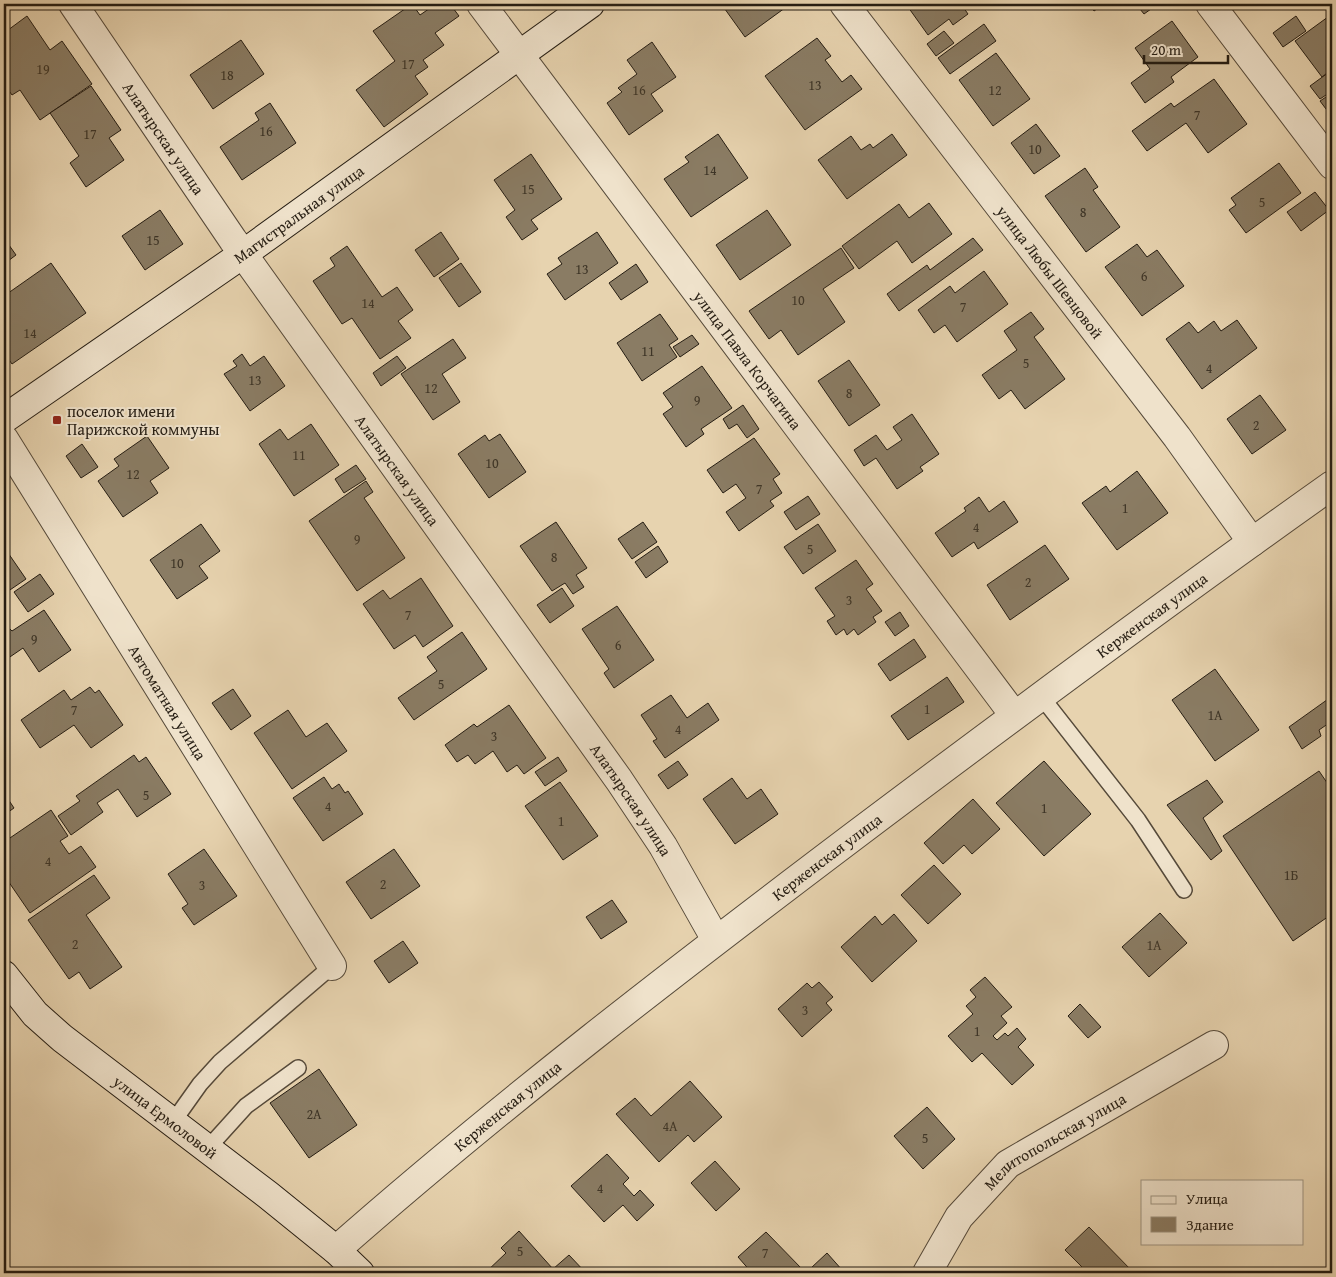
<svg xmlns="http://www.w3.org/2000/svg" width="1336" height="1277" font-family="'Gentium Book Plus',serif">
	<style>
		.building { fill: #8a7c64; stroke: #251d13 }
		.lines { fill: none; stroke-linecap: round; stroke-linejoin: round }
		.lane-casing { stroke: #564a3a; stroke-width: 18 }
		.street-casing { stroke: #564a3a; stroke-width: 30 }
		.secondary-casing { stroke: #251d13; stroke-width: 30 }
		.lane { stroke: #efe2cb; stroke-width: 15 }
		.street { stroke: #efe2cb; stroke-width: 28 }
		.secondary { stroke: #efe2cb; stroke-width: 28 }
		.poi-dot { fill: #8f2418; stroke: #efe2cb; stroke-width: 2 }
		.labels { text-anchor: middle; stroke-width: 4; stroke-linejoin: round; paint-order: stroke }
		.number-label { font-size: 14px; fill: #3e3527 }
		.street-label { font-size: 16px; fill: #251d13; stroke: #efe2cb }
		.poi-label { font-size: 16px; fill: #251d13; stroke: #efe2cb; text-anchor: start }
	</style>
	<rect width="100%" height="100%" fill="#e7d3af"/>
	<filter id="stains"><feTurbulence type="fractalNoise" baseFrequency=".004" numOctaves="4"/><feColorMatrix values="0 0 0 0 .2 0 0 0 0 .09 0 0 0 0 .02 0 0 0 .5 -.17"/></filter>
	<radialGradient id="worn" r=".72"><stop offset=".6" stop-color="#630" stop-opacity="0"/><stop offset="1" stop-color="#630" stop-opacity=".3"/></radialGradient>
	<g class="building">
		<path d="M412,4L420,15L436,4H450L459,16L435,33L444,45L423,60L428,67L415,76L428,94L384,127L356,90L395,61L373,31Z"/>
		<path d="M724,4H788L789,5L745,37L722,5Z"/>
		<path d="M912,4H961L968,14L953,25L949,19L928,35L908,7Z"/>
		<path d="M1089,4H1104L1094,11Z"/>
		<path d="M1136,4H1158L1144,14Z"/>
		<path d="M1332,14V69L1322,77L1295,41Z"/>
		<path d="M27,16L50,50L62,41L92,84L40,120L20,90L12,95L4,84V73L7,71L4,67V33Z"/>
		<path d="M1296,16L1306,31L1283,47L1273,33Z"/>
		<path d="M1172,21L1198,57L1171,77L1174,82L1145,103L1131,83L1150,69L1135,48Z"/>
		<path d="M984,24L996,41L950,74L938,58Z"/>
		<path d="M944,31L954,43L936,56L927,44Z"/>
		<path d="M817,38L831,56L825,60L842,82L851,75L862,89L805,130L765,76Z"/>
		<path d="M241,40L264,74L213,109L190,75Z"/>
		<path d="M652,42L676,77L651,94L663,111L629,135L607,103L622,92L618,88L637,74L627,60Z"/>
		<path d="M996,53L1030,99L993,126L959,80Z"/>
		<path d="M1332,70V91L1320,99L1310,86Z"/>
		<path d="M1214,79L1247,124L1208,153L1186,123L1147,151L1132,131L1171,103L1174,107Z"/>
		<path d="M91,86L121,130L109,138L124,160L86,187L70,163L79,156L50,113Z"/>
		<path d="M1332,93V117L1320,101Z"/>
		<path d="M270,103L296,143L242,180L220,147L259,120L255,113Z"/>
		<path d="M1036,124L1060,156L1034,174L1011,143Z"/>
		<path d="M718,134L748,178L691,217L664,179L689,162L685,157Z"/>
		<path d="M892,134L907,155L847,199L818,160L851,136L861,150L870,144L873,148Z"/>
		<path d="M531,154L562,199L531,220L538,229L522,240L506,217L515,210L494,180Z"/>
		<path d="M1279,163L1301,193L1246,233L1229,210L1236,205L1231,198Z"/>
		<path d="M1085,168L1098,187L1093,190L1120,227L1086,252L1045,196Z"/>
		<path d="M1315,192L1329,210L1301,231L1287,212Z"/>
		<path d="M929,203L952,234L912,263L897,241L859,269L842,246L899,204L909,218Z"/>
		<path d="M160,210L183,244L145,270L122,236Z"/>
		<path d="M767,210L791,245L740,280L716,245Z"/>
		<path d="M441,232L459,259L434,277L415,250Z"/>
		<path d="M597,232L618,263L565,300L547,274L562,264L558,258Z"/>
		<path d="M4,238L16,255L4,264Z"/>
		<path d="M973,238L983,250L899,311L887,294L927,265L930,270Z"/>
		<path d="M1137,244L1147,257L1157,250L1184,286L1142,316L1105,267Z"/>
		<path d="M347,246L382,297L397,287L413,310L398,321L411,338L380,359L352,318L342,324L313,281L335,266L330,258Z"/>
		<path d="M841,248L854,268L823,289L845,322L798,355L781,330L769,339L749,311Z"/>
		<path d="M51,263L86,313L12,364L4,353V296Z"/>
		<path d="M461,263L481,292L459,307L439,278Z"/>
		<path d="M636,264L648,282L621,300L609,283Z"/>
		<path d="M984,271L1008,304L957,342L945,325L934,333L918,310L950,286L955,293Z"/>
		<path d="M1031,312L1044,329L1034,337L1065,379L1025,409L1011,390L999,399L982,375L1017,350L1004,331Z"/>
		<path d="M660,314L678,339L669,345L677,357L642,381L617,343Z"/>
		<path d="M1237,320L1257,348L1202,389L1166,339L1189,322L1198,333L1214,321L1221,331Z"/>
		<path d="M692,335L699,344L680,357L673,347Z"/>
		<path d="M453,339L466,358L442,374L460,402L433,420L401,374Z"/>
		<path d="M242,354L250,366L264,356L285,386L250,411L224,374L237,366L233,361Z"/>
		<path d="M397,356L406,368L381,386L373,373Z"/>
		<path d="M849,360L880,405L849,426L818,381Z"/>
		<path d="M702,366L732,408L701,429L704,434L686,447L663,414L673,407L663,393Z"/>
		<path d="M1260,395L1286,430L1252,454L1227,419Z"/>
		<path d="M743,405L759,429L747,438L737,424L729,429L723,419Z"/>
		<path d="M912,414L939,454L920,467L923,471L897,489L876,458L864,466L854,450L876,435L887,450L902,440L893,427Z"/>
		<path d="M311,424L339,465L294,496L259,444L280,429L288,440Z"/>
		<path d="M500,434L526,472L489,498L458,454L485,435L489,441Z"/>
		<path d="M147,436L169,468L150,481L158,493L123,517L98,481L119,466L114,459Z"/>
		<path d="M754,438L780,474L773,479L782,493L770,501L774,506L739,531L726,512L746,498L736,484L723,493L707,470Z"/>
		<path d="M82,444L98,467L81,478L66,456Z"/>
		<path d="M356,465L366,479L344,493L335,479Z"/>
		<path d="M1137,471L1168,513L1117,550L1082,503L1106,486L1110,492Z"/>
		<path d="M366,481L373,492L364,498L405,558L357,591L309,521Z"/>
		<path d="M808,496L820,514L796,530L784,512Z"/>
		<path d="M979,497L989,512L1004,501L1018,522L978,549L974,542L952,557L935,533L966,511L964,508Z"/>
		<path d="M556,522L587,568L576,575L584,587L573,594L565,583L552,591L520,546Z"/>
		<path d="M643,522L657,542L632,559L618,539Z"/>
		<path d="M201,524L220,551L199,566L208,578L177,599L150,560Z"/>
		<path d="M818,524L836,551L803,574L784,547Z"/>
		<path d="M1045,545L1069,579L1010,620L987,585Z"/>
		<path d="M658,546L668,562L646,578L635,562Z"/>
		<path d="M4,547L26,579L4,594Z"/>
		<path d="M856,560L873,584L866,589L882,611L873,617L876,622L858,635L854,629L847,635L844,629L836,635L827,621L835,616L815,588Z"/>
		<path d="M40,574L54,594L28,612L14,592Z"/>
		<path d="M421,578L453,626L423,647L415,635L394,649L363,604L383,590L390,599Z"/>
		<path d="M562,588L574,606L550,623L537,605Z"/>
		<path d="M617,606L654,660L614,688L604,673L609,669L582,629Z"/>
		<path d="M44,610L71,650L39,672L23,648L4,661V631L9,628L12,631Z"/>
		<path d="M900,612L909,626L895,636L885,622Z"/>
		<path d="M462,632L487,669L414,720L398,698L437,671L427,657Z"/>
		<path d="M914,639L926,657L890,681L878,664Z"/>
		<path d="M1215,669L1259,730L1215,761L1172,700Z"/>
		<path d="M947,677L964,702L908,740L891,716Z"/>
		<path d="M90,687L95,693L99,690L123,725L91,748L74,725L40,748L21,720L64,690L71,700Z"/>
		<path d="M233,689L251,716L231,730L212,703Z"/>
		<path d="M671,695L687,718L708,703L719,720L665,758L653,741L657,739L641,715Z"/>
		<path d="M1331,697L1332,721L1319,730L1321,736L1302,749L1289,727Z"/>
		<path d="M509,705L546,758L524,774L517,765L507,772L493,751L475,764L468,755L457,762L445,745L474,724L477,727Z"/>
		<path d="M288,710L306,737L327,723L347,751L292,789L254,733Z"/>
		<path d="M134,755L139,762L146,757L171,794L137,817L118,789L97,803L103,812L71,835L58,816L80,801L76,796Z"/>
		<path d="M558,757L567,771L545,786L535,772Z"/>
		<path d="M678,761L688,775L668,789L658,775Z"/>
		<path d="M1044,761L1091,814L1044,856L996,803Z"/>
		<path d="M1319,771L1332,790V914L1293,941L1223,836Z"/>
		<path d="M324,777L332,789L339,784L345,793L348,791L363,814L323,841L293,798Z"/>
		<path d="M732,778L747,799L761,789L778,814L735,844L703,799Z"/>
		<path d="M1207,780L1223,802L1203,818L1222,851L1211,860L1167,805Z"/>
		<path d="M560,782L598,836L563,860L525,806Z"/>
		<path d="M4,793L14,808L4,815Z"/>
		<path d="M973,799L1000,829L972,854L964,845L943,864L924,843Z"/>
		<path d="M51,810L68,836L60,841L69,854L81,846L96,867L30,913L4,875V842Z"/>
		<path d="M204,849L237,896L194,925L182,908L188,904L168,874Z"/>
		<path d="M394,849L420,886L371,919L346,882Z"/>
		<path d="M934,865L961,894L928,924L901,895Z"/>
		<path d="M94,875L110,898L86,915L122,967L90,989L79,972L69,979L28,920Z"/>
		<path d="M612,900L627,922L601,939L586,917Z"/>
		<path d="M1160,913L1187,943L1149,977L1122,947Z"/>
		<path d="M894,914L917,941L872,982L841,947L875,916L882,925Z"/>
		<path d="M403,941L418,963L389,983L374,961Z"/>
		<path d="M985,977L1012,1007L1001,1016L1007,1023L993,1036L997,1040L1005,1033L1008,1036L1017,1028L1026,1039L1018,1047L1034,1065L1012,1085L982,1053L972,1062L948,1036L973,1014L966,1006L976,997L970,990Z"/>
		<path d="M819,982L833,997L826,1003L832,1010L802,1037L778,1009L807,983L812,988Z"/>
		<path d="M1080,1004L1101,1027L1088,1038L1068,1016Z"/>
		<path d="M319,1069L357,1125L309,1158L270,1103Z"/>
		<path d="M690,1081L722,1117L694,1142L688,1135L659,1162L616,1114L635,1098L651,1116Z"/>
		<path d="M927,1107L955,1139L923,1169L894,1136Z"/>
		<path d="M607,1154L629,1178L623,1184L634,1196L640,1190L654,1205L637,1221L623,1205L604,1222L571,1186Z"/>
		<path d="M715,1161L740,1189L716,1211L691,1183Z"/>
		<path d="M1089,1227L1134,1273H1088L1065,1250Z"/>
		<path d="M519,1231L553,1269L569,1255L586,1273H485L506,1253L501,1248Z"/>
		<path d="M766,1232L802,1269L797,1273H752L738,1257Z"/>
		<path d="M827,1253L843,1271L840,1273H815L811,1268Z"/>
	</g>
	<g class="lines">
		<g class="lane-casing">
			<g id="lane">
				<path d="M1040,695L1138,820L1184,890"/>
				<path d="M173,1122L200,1084L220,1062L332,966"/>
				<path d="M208,1148L246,1106L298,1068"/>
			</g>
		</g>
		<g class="street-casing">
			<g id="street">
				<path id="s1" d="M73,4L233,240L619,780L663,846L716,940"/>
				<path id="s2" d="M481,4L1014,715"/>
				<path id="s3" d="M844,4L1177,437L1252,542"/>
				<path d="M1210,4L1332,165"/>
				<path id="s4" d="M4,439L332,966"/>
				<path id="s5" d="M336,1250C502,1104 678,969 854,836C1012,717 1171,599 1332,485"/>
				<path id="s6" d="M927,1273L959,1217L1008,1164L1214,1045"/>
			</g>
		</g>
		<g class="secondary-casing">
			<g id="secondary">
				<path id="s7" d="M4,419L243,254L590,4"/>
				<path id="s8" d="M4,975L35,1014L62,1038L268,1195L336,1250L360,1273"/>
			</g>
		</g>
		<use href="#lane" class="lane"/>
		<use href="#street" class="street"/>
		<use href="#secondary" class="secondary"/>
	</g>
	<rect class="poi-dot" x="52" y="415" width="10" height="10" rx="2.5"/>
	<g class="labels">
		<g class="number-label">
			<text x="408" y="69">17</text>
			<text x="43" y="74">19</text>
			<text x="227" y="80">18</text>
			<text x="815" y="90">13</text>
			<text x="639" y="95">16</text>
			<text x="995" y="95">12</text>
			<text x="1197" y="120">7</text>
			<text x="266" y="136">16</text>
			<text x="90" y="139">17</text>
			<text x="1035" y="154">10</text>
			<text x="710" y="175">14</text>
			<text x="528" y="194">15</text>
			<text x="1262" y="207">5</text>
			<text x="1083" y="217">8</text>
			<text x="153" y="245">15</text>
			<text x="582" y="274">13</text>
			<text x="1144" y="281">6</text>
			<text x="798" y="305">10</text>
			<text x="368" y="308">14</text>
			<text x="963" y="312">7</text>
			<text x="30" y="338">14</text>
			<text x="648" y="356">11</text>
			<text x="1026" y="368">5</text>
			<text x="1209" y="373">4</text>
			<text x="255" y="385">13</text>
			<text x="431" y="393">12</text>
			<text x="849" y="398">8</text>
			<text x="697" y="405">9</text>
			<text x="1256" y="430">2</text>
			<text x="299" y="460">11</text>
			<text x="492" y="468">10</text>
			<text x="133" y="479">12</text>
			<text x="759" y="494">7</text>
			<text x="1125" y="513">1</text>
			<text x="976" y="532">4</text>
			<text x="357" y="544">9</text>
			<text x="810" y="554">5</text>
			<text x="554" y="562">8</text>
			<text x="177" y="568">10</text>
			<text x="1028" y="587">2</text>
			<text x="849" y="605">3</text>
			<text x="408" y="620">7</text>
			<text x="34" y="644">9</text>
			<text x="618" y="650">6</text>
			<text x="441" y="689">5</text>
			<text x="927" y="714">1</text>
			<text x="74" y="715">7</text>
			<text x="1215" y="720">1А</text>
			<text x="678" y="734">4</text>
			<text x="494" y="741">3</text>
			<text x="146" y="800">5</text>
			<text x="328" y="811">4</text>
			<text x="1044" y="813">1</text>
			<text x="561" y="826">1</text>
			<text x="48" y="866">4</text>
			<text x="1291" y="880">1Б</text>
			<text x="383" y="889">2</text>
			<text x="202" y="890">3</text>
			<text x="75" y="949">2</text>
			<text x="1154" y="950">1А</text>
			<text x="805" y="1015">3</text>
			<text x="977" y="1036">1</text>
			<text x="314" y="1119">2А</text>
			<text x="670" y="1131">4А</text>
			<text x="925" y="1143">5</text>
			<text x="600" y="1193">4</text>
			<text x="520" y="1256">5</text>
			<text x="765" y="1258">7</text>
		</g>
		<g class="street-label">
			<text dy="6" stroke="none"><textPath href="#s1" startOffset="162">Алатырская улица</textPath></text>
			<text dy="6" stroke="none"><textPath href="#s7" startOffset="359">Магистральная улица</textPath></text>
			<text dy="6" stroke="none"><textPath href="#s3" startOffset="338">улица Любы Шевцовой</textPath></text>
			<text dy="6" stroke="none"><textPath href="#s2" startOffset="445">улица Павла Корчагина</textPath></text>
			<text dy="6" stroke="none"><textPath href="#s1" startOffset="568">Алатырская улица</textPath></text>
			<text dy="6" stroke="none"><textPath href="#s5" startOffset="1034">Керженская улица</textPath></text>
			<text dy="6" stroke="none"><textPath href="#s4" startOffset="310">Автоматная улица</textPath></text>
			<text dy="6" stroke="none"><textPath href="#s1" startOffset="972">Алатырская улица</textPath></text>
			<text dy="6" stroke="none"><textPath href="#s5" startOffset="629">Керженская улица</textPath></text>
			<text dy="6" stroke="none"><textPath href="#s5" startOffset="224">Керженская улица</textPath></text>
			<text dy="6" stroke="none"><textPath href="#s8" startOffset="216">улица Ермоловой</textPath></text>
			<text dy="6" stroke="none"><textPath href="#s6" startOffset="188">Мелитопольская улица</textPath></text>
		</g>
		<g class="poi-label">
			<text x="67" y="417">поселок имени<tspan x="67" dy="18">Парижской коммуны</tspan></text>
		</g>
	</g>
	<rect width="1336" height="1277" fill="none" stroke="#e7d3af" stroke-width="20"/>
	<rect x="5" y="5" width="1326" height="1267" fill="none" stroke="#251d13" stroke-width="2.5"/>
	<rect x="10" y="10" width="1316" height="1257" fill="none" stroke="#251d13"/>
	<rect x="1141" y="1180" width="162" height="65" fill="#efe2cb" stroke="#9e9381"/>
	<rect x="1151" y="1196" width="25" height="8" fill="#efe2cb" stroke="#9e9381"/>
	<text x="1186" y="1204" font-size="15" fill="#251d13">Улица</text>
	<rect x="1151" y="1217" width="25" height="15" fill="#8a7c64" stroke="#9e9381"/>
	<text x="1186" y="1230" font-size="15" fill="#251d13">Здание</text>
	<path d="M1144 55v8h84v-8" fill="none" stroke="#251d13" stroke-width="2.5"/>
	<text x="1151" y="55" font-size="15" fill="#251d13" stroke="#efe2cb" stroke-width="4" paint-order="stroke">20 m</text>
	<rect width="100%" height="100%" filter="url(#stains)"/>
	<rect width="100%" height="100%" fill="url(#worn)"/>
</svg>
